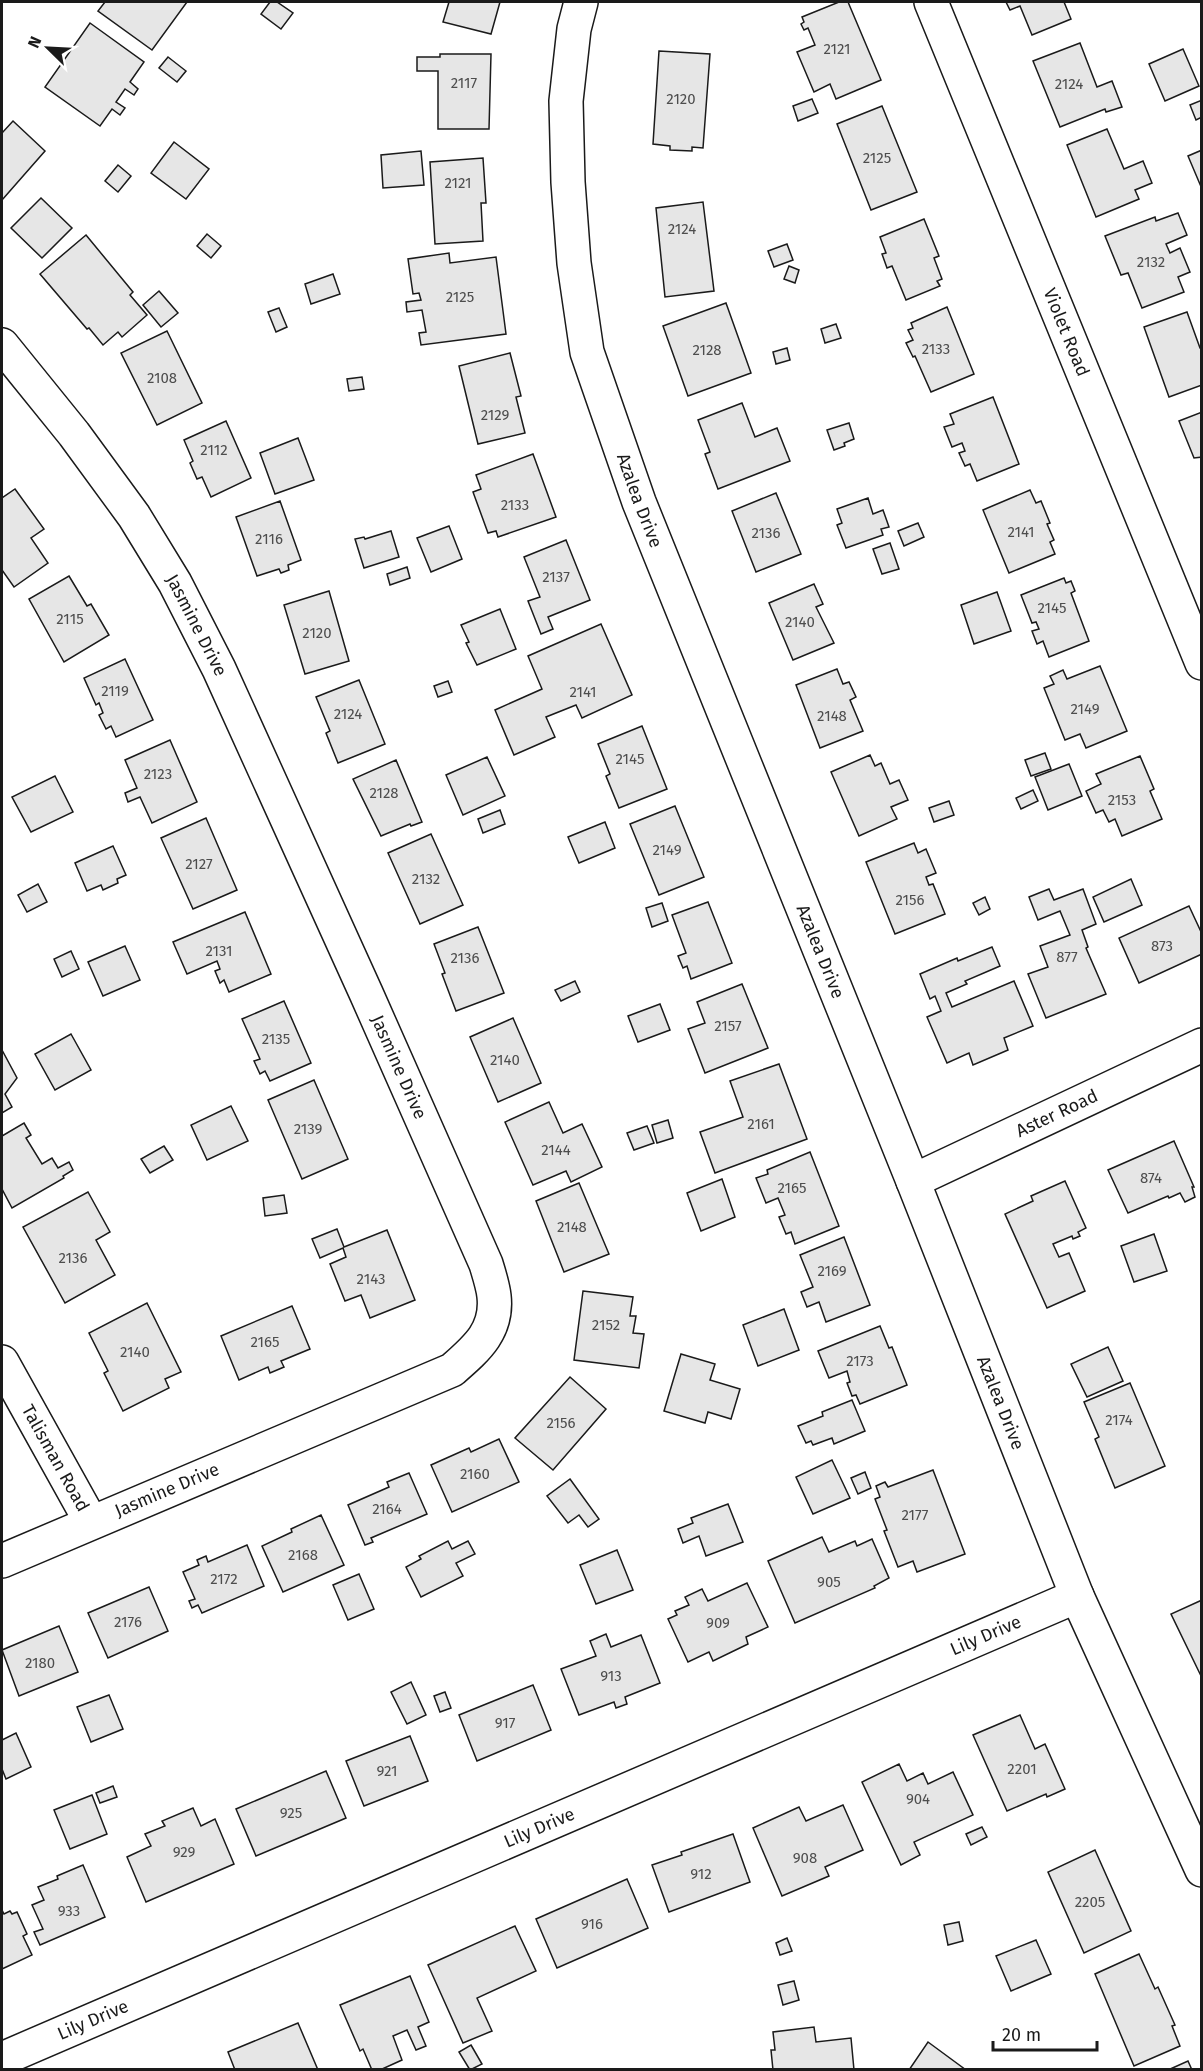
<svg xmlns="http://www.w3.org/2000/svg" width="1203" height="2071" font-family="'Fira Sans',sans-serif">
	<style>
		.building { fill: #e6e6e6; stroke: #1a1a1a; stroke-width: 1.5 }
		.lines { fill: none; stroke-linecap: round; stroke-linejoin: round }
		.minor-casing { stroke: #1a1a1a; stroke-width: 36 }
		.minor { stroke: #fff; stroke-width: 33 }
		.labels { text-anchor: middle; stroke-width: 4.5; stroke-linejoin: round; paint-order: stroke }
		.number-label { font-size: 15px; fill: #4d4d4d }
		.street-label { font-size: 18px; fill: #1a1a1a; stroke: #fff }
	</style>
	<rect width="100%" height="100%" fill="#fff"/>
	<g class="building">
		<path d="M105,2H187L152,50L98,11Z"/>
		<path d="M270,2H277L293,13L281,29L261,14Z"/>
		<path d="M449,2H500L491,34L443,22Z"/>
		<path d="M839,2H848L881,80L836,99L830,84L814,92L797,52L815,45L808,28L804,30L801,24L804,22L802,17Z"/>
		<path d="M1006,2H1064L1071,19L1032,35L1020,6L1010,10Z"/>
		<path d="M90,23L144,62L130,82L138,89L134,95L125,89L116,102L125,108L120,115L112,109L100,126L45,87Z"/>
		<path d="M1080,43L1097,87L1112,81L1122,107L1106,112L1105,109L1060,127L1033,61Z"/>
		<path d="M1183,49L1199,86L1165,101L1149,64Z"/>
		<path d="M659,51L710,54L703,148L692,147V151L670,150V146L653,144Z"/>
		<path d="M440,54H491L489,129H438V71H417V57H440Z"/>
		<path d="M168,57L186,71L177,82L159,68Z"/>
		<path d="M812,99L818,113L798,121L793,106Z"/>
		<path d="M1202,100V117L1196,120L1190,105Z"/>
		<path d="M882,106L917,192L871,210L837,124Z"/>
		<path d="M13,121L45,151L2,200V133Z"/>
		<path d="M1107,129L1124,169L1143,161L1152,183L1135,190L1139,199L1096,217L1067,145Z"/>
		<path d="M174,142L209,169L186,199L151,173Z"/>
		<path d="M1202,150V189L1188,156Z"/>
		<path d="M421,151L424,185L383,188L381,155Z"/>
		<path d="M483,158L486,203H481L483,241L435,244L430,162Z"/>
		<path d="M118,165L131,176L118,192L105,181Z"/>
		<path d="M41,198L72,228L42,258L11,228Z"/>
		<path d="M703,202L714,291L665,297L656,208Z"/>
		<path d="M1178,213L1187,235L1166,244L1170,253L1180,248L1190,272L1178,277L1184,292L1142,308L1128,273L1121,275L1105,236L1155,217L1156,221Z"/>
		<path d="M924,219L939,256L934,258L942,279L937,281L940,286L906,300L892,266L887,268L882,254L886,253L880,237Z"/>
		<path d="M207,234L221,246L211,258L197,246Z"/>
		<path d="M86,235L133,292L130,295L147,315L122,337L118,332L103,345L89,328L87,329L40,274Z"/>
		<path d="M787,244L793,260L774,267L768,251Z"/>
		<path d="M449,253L450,263L496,257L506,334L421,345L419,333L426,332L422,310L407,312L406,302L421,300L419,293L413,294L408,259Z"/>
		<path d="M789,266L799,270L795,283L784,279Z"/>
		<path d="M333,274L340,294L311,304L305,284Z"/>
		<path d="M159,291L178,313L161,327L143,305Z"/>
		<path d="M726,303L751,373L688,396L663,326Z"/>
		<path d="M947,307L974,374L931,392L915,356L913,357L906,343L913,340L908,330L913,328L911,323Z"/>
		<path d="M279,308L287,327L276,332L268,312Z"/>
		<path d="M1187,312L1200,348H1202V385L1169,397L1144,327Z"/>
		<path d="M836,324L841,338L825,343L821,329Z"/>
		<path d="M167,331L202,403L157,425L121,353Z"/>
		<path d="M787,348L790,360L776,364L773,352Z"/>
		<path d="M510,353L521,396L516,397L525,433L478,444L459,366Z"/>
		<path d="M362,377L364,389L349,391L347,379Z"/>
		<path d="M993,397L1019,464L977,481L970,464L965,466L959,453L965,451L962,443L952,447L944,427L954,424L950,414Z"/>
		<path d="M742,403L755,437L777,428L790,461L718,489L705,454L710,452L698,420Z"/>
		<path d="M1202,412V457L1194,458L1179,421Z"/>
		<path d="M226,421L251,478L211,497L202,477L197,479L190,463L193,461L184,440Z"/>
		<path d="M849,423L854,439L844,443L845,446L834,450L827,430Z"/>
		<path d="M298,438L314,480L275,494L260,453Z"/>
		<path d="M533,454L556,517L498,537L496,531L488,533L473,492L481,489L476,475Z"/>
		<path d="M15,489L44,529L31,538L48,563L14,587L2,570V498Z"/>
		<path d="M1030,490L1036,503L1041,501L1050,523L1047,524L1054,540L1050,542L1055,554L1009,573L983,510Z"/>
		<path d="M776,493L801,554L756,572L732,511Z"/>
		<path d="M868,498L873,514L883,510L889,527L881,529L883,535L846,548L837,525L842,523L837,509Z"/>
		<path d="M280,501L301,560L288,565L289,570L281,573L279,569L257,576L236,517Z"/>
		<path d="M918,523L924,537L904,546L898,531Z"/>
		<path d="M449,526L462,559L431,572L417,538Z"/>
		<path d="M391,531L399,557L364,568L355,539L364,537L365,539Z"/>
		<path d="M566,540L590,600L548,617L553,629L541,634L528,601L540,597L524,557Z"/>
		<path d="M890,543L899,569L882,574L873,549Z"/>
		<path d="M407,567L410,578L390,585L387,574Z"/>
		<path d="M69,576L87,606L91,604L109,635L64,662L29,599Z"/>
		<path d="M1064,578L1066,583L1071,581L1075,591L1071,593L1089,641L1049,657L1043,641L1037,644L1032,631L1039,629L1036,622L1032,623L1021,595Z"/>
		<path d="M814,584L823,604L816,607L834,643L793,660L769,603Z"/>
		<path d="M329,591L349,661L305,674L284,605Z"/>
		<path d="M997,592L1011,631L974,644L961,605Z"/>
		<path d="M500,609L516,649L477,665L466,643L469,642L461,625Z"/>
		<path d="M601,624L632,695L582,718L576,705L546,717L555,737L514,755L495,710L542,689L528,656Z"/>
		<path d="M125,659L153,720L116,737L111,726L106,729L99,715L103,713L99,703L96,705L84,678Z"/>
		<path d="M1100,666L1127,731L1086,748L1080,734L1065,740L1044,688L1054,684L1050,676L1063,670L1067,679Z"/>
		<path d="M837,669L843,684L849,682L856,697L850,700L863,731L820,748L796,685Z"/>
		<path d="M359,680L385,744L338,763L326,733L330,731L316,697Z"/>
		<path d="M448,681L452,692L438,697L434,686Z"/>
		<path d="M642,726L667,789L619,808L606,776L610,774L598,744Z"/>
		<path d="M170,740L197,802L152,823L140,797L128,802L125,793L137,788L125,760Z"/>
		<path d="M1045,753L1051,769L1031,776L1025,760Z"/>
		<path d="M870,755L875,766L881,763L890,784L899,780L908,800L891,807L897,819L859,836L831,772Z"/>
		<path d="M1140,756L1154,789L1150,791L1162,819L1122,836L1115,819L1109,822L1103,810L1096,813L1086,791L1101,784L1096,774Z"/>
		<path d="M487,757L505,796L463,815L446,775Z"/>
		<path d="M396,760L422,822L411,826L410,824L381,836L353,779Z"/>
		<path d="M1069,764L1082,796L1048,810L1035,777Z"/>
		<path d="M55,776L73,812L31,832L12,797Z"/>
		<path d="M1033,790L1038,801L1021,809L1016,798Z"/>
		<path d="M949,801L954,815L934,822L929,808Z"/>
		<path d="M675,806L704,877L659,895L630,824Z"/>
		<path d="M500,810L505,824L483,833L478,819Z"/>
		<path d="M206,818L237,890L193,909L161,838Z"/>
		<path d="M605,822L615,848L579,863L568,837Z"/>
		<path d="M431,834L463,905L420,924L388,853Z"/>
		<path d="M914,843L918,853L926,849L936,873L926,877L929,885L933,884L945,914L895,934L866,862Z"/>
		<path d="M113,846L126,875L117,879L118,883L103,890L101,885L87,891L75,863Z"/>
		<path d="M1131,879L1142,905L1104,922L1093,897Z"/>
		<path d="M38,884L47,902L27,912L18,895Z"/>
		<path d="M1049,889L1054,900L1083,889L1096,924L1082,930L1088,947L1086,948L1106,994L1046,1018L1028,974L1048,967L1040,946L1070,935L1060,911L1038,920L1029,897Z"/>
		<path d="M985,897L990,909L979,915L973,903Z"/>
		<path d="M708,902L732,963L691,979L687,966L683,968L678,956L686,953L672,915Z"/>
		<path d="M662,903L668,921L652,927L646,908Z"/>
		<path d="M1189,906L1202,934V954L1139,983L1119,938Z"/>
		<path d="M245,912L271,974L229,992L224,980L220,983L215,971L220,969L217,961L187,974L173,942Z"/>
		<path d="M478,927L504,993L456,1011L442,974L445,973L434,944Z"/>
		<path d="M125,946L140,980L103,996L88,962Z"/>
		<path d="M992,947L1000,966L965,981L967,984L946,993L952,1007L1014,981L1033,1026L1004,1038L1008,1050L973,1065L969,1053L947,1063L927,1017L941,1011L935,996L930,999L920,974L957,958L958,961Z"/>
		<path d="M71,951L79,969L62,977L54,959Z"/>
		<path d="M575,981L580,992L561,1001L555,990Z"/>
		<path d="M742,984L768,1048L705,1073L688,1029L705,1023L697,1002Z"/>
		<path d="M284,1001L311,1063L270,1081L265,1071L260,1074L254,1061L260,1059L242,1019Z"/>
		<path d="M660,1004L670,1030L638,1042L628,1016Z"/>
		<path d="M513,1018L541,1083L498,1102L470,1037Z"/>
		<path d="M71,1034L91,1070L55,1090L35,1054Z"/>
		<path d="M2,1050L17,1078L5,1094L12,1107L2,1113Z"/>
		<path d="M779,1064L807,1139L715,1173L700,1132L743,1117L730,1081Z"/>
		<path d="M314,1080L348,1159L302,1179L268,1100Z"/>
		<path d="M549,1102L563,1133L582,1124L602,1167L571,1182L566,1171L533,1185L505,1122Z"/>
		<path d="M231,1106L248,1141L207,1160L191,1125Z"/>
		<path d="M668,1120L673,1138L657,1143L652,1125Z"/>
		<path d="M24,1123L31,1135L26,1138L42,1164L52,1158L58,1168L69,1162L73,1170L63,1176L64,1178L12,1208L2,1189V1136Z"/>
		<path d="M647,1126L654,1143L634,1150L627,1133Z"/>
		<path d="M1174,1141L1194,1187H1192L1195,1197L1185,1202L1180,1193L1169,1198L1168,1196L1128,1213L1108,1170Z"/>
		<path d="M164,1146L173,1160L150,1173L141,1159Z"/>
		<path d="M810,1152L839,1226L795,1244L791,1232L786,1234L779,1217L785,1215L778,1198L766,1203L756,1178L768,1174L767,1170Z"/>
		<path d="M722,1179L735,1217L701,1231L687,1193Z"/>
		<path d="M1065,1181L1086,1228L1078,1232L1080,1236L1073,1239L1072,1236L1053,1244L1059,1257L1069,1253L1085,1291L1047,1308L1005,1214L1033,1201L1031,1196Z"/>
		<path d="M579,1183L609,1254L564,1272L536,1201Z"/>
		<path d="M88,1192L110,1232L96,1240L115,1275L65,1303L23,1227Z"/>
		<path d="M284,1195L287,1213L265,1216L263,1198Z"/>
		<path d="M337,1229L344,1247L387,1230L415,1300L370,1318L361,1295L345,1301L330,1264L346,1257L343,1248L320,1258L312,1239Z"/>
		<path d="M1154,1234L1167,1271L1134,1282L1121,1246Z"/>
		<path d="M844,1237L870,1305L826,1322L819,1302L807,1307L801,1292L813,1287L800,1255Z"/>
		<path d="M583,1291L633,1297L630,1316H636L633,1333L644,1334L639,1368L574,1360Z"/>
		<path d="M147,1303L181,1372L165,1379L169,1388L123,1411L104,1373L108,1371L89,1333Z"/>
		<path d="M292,1306L310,1349L281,1361L284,1367L270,1373L268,1367L239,1380L221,1336Z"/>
		<path d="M784,1309L799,1350L758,1366L743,1325Z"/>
		<path d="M880,1326L889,1348L892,1347L907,1385L860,1404L856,1395L852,1396L847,1383L850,1382L847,1371L829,1378L818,1351Z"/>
		<path d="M1108,1347L1123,1381L1087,1397L1071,1364Z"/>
		<path d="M681,1354L715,1364L710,1380L740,1389L731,1419L708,1412L705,1423L664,1411Z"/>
		<path d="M570,1377L606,1409L553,1470L515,1438Z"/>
		<path d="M1130,1383L1165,1466L1115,1488L1095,1439L1099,1437L1084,1402Z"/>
		<path d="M852,1400L865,1431L834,1444L832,1438L813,1445L811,1441L806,1443L798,1426L823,1416L822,1412Z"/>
		<path d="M499,1439L519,1482L452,1512L431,1465L469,1448L471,1452Z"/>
		<path d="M832,1460L850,1498L813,1514L796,1477Z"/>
		<path d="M933,1470L965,1554L917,1572L913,1561L898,1567L884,1531L887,1530L875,1499L880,1497L876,1486L885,1482L888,1487Z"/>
		<path d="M865,1472L871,1488L858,1494L851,1478Z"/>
		<path d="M409,1473L427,1514L371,1538L373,1542L365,1545L348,1505L389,1487L387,1482Z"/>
		<path d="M570,1479L599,1519L588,1527L579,1515L568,1523L547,1496Z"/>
		<path d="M728,1504L743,1542L706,1556L699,1536L683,1543L678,1529L693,1523L691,1518Z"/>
		<path d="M321,1515L344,1565L283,1592L262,1546L292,1532L291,1529Z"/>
		<path d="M822,1537L829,1552L855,1541L857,1546L872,1539L889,1578L874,1586L875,1588L795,1623L768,1561Z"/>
		<path d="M448,1541L452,1549L468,1541L475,1554L456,1563L463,1576L421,1597L406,1567L421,1559L419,1556Z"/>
		<path d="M247,1545L264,1586L202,1613L198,1605L192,1608L189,1601L195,1599L183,1572L199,1565L197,1560L206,1556L208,1562Z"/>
		<path d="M617,1550L633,1590L596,1604L580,1565Z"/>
		<path d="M359,1574L374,1609L348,1620L333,1585Z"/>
		<path d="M747,1583L768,1627L746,1637L748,1644L713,1661L709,1652L688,1662L668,1619L677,1615L675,1611L689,1605L685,1597L702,1589L708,1601Z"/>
		<path d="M149,1587L168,1631L108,1658L88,1613Z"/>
		<path d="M1202,1600V1678L1171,1614Z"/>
		<path d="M59,1626L78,1672L19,1696L2,1650Z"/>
		<path d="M606,1634L611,1647L641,1635L660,1683L625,1697L627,1704L616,1708L614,1702L579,1715L561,1669L596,1656L590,1641Z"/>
		<path d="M411,1682L426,1715L407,1724L391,1692Z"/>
		<path d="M533,1685L551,1730L477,1761L459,1715Z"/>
		<path d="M445,1692L451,1708L440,1712L434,1696Z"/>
		<path d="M109,1695L123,1729L91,1742L77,1707Z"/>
		<path d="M1020,1715L1035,1749L1045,1744L1065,1789L1047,1797L1046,1794L1007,1811L973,1735Z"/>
		<path d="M16,1733L31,1767L6,1779L2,1769V1740Z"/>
		<path d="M410,1736L428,1781L364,1806L346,1761Z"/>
		<path d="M899,1764L907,1781L923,1773L928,1784L953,1772L973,1815L914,1842L920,1855L901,1865L862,1782Z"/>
		<path d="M326,1771L346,1818L256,1856L236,1809Z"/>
		<path d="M113,1786L117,1797L100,1803L96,1793Z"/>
		<path d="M92,1795L107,1834L70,1849L54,1810Z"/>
		<path d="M843,1805L863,1850L825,1867L829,1876L782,1896L753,1828L799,1807L806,1821Z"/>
		<path d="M193,1808L201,1826L215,1819L234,1864L146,1902L127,1857L151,1846L145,1834L165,1826L162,1821Z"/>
		<path d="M982,1827L987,1837L971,1845L966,1834Z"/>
		<path d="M733,1834L750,1882L669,1912L652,1865L682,1855L681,1852Z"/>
		<path d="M1095,1850L1131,1931L1084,1953L1048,1872Z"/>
		<path d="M83,1865L105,1917L40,1945L34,1932L43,1929L32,1905L44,1900L38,1887L58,1879L57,1876Z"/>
		<path d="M627,1879L648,1928L557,1968L536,1919Z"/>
		<path d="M2,1910L4,1914L10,1911L12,1914L17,1912L27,1934L23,1936L32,1955L2,1969Z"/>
		<path d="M959,1922L963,1941L948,1945L944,1925Z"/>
		<path d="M515,1926L536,1971L477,1998L492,2031L463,2043L428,1965Z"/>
		<path d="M787,1938L792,1951L780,1955L776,1943Z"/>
		<path d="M1036,1940L1051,1974L1011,1991L996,1956Z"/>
		<path d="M1139,1954L1155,1989L1158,1987L1175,2025L1172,2026L1180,2046L1134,2066L1095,1974Z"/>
		<path d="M410,1976L429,2022L418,2027L426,2046L416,2050L407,2030L393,2036L402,2060L380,2070H372L363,2049L360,2051L340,2005Z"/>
		<path d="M794,1981L799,2000L783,2005L778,1985Z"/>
		<path d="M298,2023L318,2070H235L228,2052Z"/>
		<path d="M814,2027L816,2042L851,2038L854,2070H773L771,2050H775L773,2032Z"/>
		<path d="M928,2042L966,2070H909Z"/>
		<path d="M471,2045L482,2064L470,2070L459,2052Z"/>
		<path d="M1188,2061L1192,2070H1168Z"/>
	</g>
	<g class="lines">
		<g class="minor-casing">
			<g id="minor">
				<path id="s1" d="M581,2L574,29L566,101L568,182L574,263L587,352L639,502L913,1181L1077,1596L1202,1870"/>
				<path id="s2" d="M931,2L1202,663"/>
				<path id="s3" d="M2,345L74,434L134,516L175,583L219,669L366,993L486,1264C489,1274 493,1286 494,1296C498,1331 476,1349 452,1370L2,1561"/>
				<path id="s4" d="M913,1181L1202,1045"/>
				<path id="s5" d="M2,1362L91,1522"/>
				<path id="s6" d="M2,2059L1077,1596"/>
			</g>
		</g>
		<use href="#minor" class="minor"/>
	</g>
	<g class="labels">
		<g class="number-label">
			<text x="837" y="54">2121</text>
			<text x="464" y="88">2117</text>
			<text x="1069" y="89">2124</text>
			<text x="681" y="104">2120</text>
			<text x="877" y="163">2125</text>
			<text x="458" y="188">2121</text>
			<text x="682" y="234">2124</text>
			<text x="1151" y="267">2132</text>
			<text x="460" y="302">2125</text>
			<text x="936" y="354">2133</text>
			<text x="707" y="355">2128</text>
			<text x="162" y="383">2108</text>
			<text x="495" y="420">2129</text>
			<text x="214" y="455">2112</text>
			<text x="515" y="510">2133</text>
			<text x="1021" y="537">2141</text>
			<text x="766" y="538">2136</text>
			<text x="269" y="544">2116</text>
			<text x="556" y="582">2137</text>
			<text x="1052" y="613">2145</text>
			<text x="70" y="624">2115</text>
			<text x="800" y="627">2140</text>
			<text x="317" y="638">2120</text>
			<text x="115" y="696">2119</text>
			<text x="583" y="697">2141</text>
			<text x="1085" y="714">2149</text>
			<text x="348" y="719">2124</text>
			<text x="832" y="721">2148</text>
			<text x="630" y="764">2145</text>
			<text x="158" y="779">2123</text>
			<text x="384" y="798">2128</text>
			<text x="1122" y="805">2153</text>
			<text x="667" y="855">2149</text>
			<text x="199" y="869">2127</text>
			<text x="426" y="884">2132</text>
			<text x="910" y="905">2156</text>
			<text x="1162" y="951">873</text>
			<text x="219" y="956">2131</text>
			<text x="1067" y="962">877</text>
			<text x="465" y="963">2136</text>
			<text x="728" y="1031">2157</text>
			<text x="276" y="1044">2135</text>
			<text x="505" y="1065">2140</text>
			<text x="761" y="1129">2161</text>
			<text x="308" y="1134">2139</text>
			<text x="556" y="1155">2144</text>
			<text x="1151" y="1183">874</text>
			<text x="792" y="1193">2165</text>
			<text x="572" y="1232">2148</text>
			<text x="73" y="1263">2136</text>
			<text x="832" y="1276">2169</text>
			<text x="371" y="1284">2143</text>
			<text x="606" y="1330">2152</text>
			<text x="265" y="1347">2165</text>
			<text x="135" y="1357">2140</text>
			<text x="860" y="1366">2173</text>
			<text x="1119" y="1425">2174</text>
			<text x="561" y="1428">2156</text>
			<text x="475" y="1479">2160</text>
			<text x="387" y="1514">2164</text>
			<text x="915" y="1520">2177</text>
			<text x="303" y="1560">2168</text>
			<text x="224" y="1584">2172</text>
			<text x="829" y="1587">905</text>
			<text x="128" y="1627">2176</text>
			<text x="718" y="1628">909</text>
			<text x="40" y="1668">2180</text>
			<text x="611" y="1681">913</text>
			<text x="505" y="1728">917</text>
			<text x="1022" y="1774">2201</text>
			<text x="387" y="1776">921</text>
			<text x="918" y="1804">904</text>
			<text x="291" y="1818">925</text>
			<text x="184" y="1857">929</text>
			<text x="805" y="1863">908</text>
			<text x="701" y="1879">912</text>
			<text x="1090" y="1907">2205</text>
			<text x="69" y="1916">933</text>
			<text x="592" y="1929">916</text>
		</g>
		<g class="street-label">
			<text dy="6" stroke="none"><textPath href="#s2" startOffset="357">Violet Road</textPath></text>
			<text dy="6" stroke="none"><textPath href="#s1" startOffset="510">Azalea Drive</textPath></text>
			<text dy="6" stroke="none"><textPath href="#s3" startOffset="342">Jasmine Drive</textPath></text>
			<text dy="6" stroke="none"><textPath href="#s1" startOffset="996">Azalea Drive</textPath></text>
			<text dy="6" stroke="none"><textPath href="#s3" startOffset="828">Jasmine Drive</textPath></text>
			<text dy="6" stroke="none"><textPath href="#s4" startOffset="159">Aster Road</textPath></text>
			<text dy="6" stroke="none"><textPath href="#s1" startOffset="1482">Azalea Drive</textPath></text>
			<text dy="6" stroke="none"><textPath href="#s5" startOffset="110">Talisman Road</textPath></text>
			<text transform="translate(167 1490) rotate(-23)" y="6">Jasmine Drive</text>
			<text dy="6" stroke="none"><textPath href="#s6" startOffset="1071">Lily Drive</textPath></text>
			<text dy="6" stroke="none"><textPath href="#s6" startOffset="585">Lily Drive</textPath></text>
			<text dy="6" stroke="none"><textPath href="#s6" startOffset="99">Lily Drive</textPath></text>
		</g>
	</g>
	<rect width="1203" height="2071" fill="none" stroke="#1a1a1a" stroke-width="6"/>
	<g transform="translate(48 48) rotate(294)" stroke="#ffffff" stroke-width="4.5" paint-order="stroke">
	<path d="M0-4.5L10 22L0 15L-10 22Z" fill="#1a1a1a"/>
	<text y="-9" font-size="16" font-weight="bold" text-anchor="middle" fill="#1a1a1a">N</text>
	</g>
	<path d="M993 2041v9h104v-9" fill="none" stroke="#1a1a1a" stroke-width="3"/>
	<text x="1002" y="2041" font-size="18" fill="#1a1a1a" stroke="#ffffff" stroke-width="4.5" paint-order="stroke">20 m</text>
</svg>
